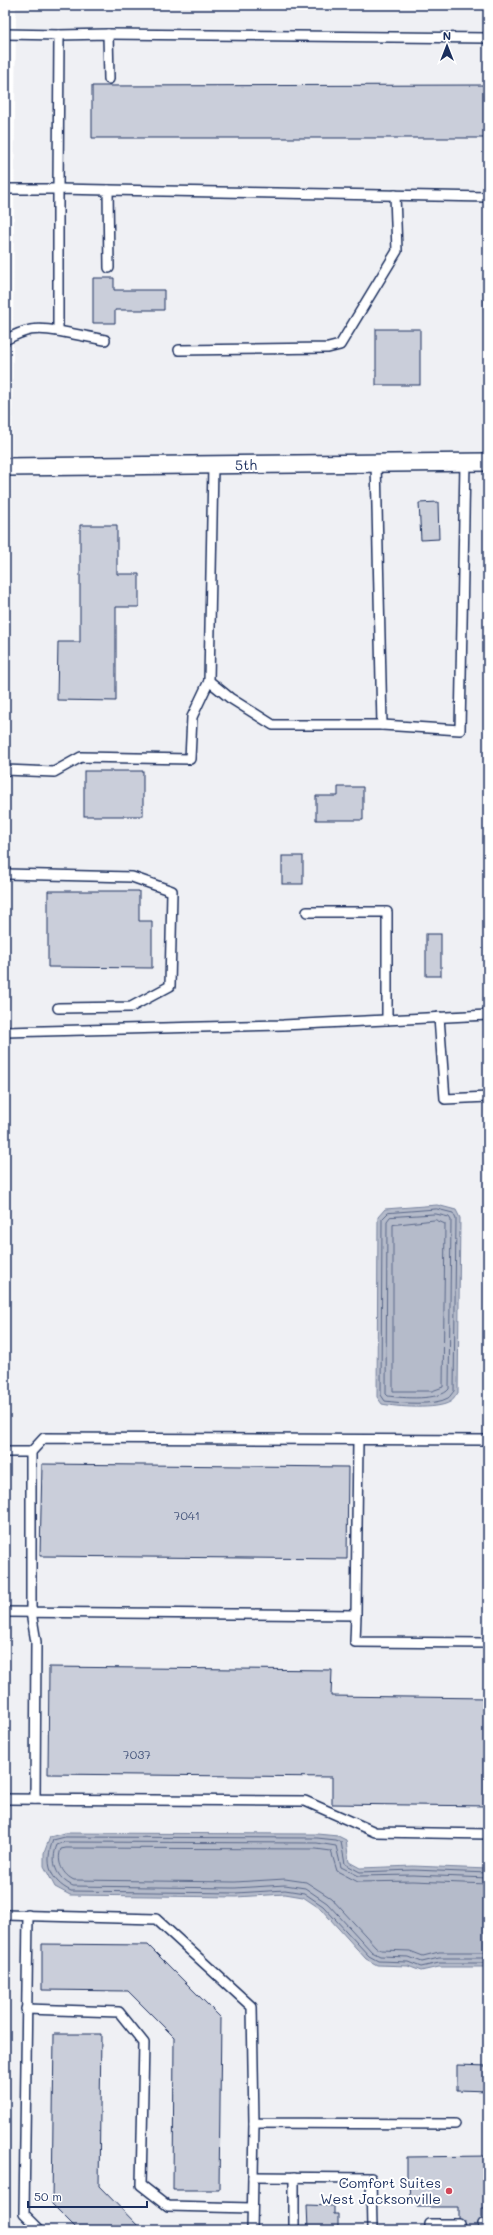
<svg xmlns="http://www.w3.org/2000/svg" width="493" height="2235" font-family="Mali,sans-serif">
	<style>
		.built { fill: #eff0f4 }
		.water { fill: #b5bbca; stroke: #77839f }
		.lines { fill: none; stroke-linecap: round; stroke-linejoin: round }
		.shore { stroke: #596789; stroke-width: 1 }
		.building { fill: #caceda; stroke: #1b2f5e }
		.service-casing { stroke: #1b2f5e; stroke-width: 12 }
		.minor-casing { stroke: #1b2f5e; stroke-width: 20 }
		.service { stroke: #fff; stroke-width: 9 }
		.minor { stroke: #fff; stroke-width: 17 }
		.poi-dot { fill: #d1495b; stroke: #fff; stroke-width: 1.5 }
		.labels { text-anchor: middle; stroke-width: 4; stroke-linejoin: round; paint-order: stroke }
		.number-label { font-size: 12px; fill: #47577d }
		.street-label { font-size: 14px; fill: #1b2f5e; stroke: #fff }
		.poi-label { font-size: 14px; fill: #1b2f5e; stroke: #fff; text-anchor: end }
	</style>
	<rect width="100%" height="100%" fill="#fff"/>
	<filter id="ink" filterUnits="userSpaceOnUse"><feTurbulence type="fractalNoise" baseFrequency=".025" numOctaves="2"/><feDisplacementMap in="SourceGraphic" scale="8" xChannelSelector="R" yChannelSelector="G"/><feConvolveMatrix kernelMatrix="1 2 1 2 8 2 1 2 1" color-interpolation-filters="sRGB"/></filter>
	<g filter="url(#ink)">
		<path class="built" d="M16,5H488V1869L413,1866L360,1868L349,1862L345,1840L254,1833L50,1837L44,1853V1866L70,1895L236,1897L285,1894L303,1897L321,1909L377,1965L408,1966L421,1971L439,1967H488V2230H5V1225Z"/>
		<g class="water">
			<path d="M488,274V414L483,281Z"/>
			<path d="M437,1205L456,1210L460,1218L458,1393C456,1395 453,1401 450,1402C437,1410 396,1407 382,1404L377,1397L378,1217L385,1209Z"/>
			<path d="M64,1833L317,1834L338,1836L346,1840L349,1862L360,1868L413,1866L488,1869V1967H439L421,1971L408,1966L377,1965L366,1959L321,1909L303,1897L285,1894L236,1897L70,1895L55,1887L44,1866V1853L50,1837Z"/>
		</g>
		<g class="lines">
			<g class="shore">
				<path d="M437,1209L453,1213L456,1219L454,1391C452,1393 450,1397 448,1398C435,1406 399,1403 385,1401L381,1395L382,1219L388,1213Z"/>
				<path d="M436,1214L449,1217L451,1220L449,1389C440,1401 402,1398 388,1396L386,1394L387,1221L390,1217Z"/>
				<path d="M436,1220L445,1224L443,1387L432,1391H393V1225Z"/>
				<path d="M488,1873L413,1870L360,1872L345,1864L341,1842L336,1840L317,1838L65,1837L53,1840C44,1863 50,1881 71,1891L236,1893L285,1890L304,1893L323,1906L369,1956L378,1961L408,1962L421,1967L439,1963H488"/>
				<path d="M488,1878L413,1875L359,1876L341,1867L336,1846L317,1843L65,1842L57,1845C50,1862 56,1878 73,1886L235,1888L285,1885L305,1888L327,1903L372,1952L380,1956L409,1957L422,1962L439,1958H488"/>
				<path d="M488,1884L413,1881L358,1882L337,1871L331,1851L316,1849L66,1848L61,1849C56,1862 63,1875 74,1880L235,1882L285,1879L306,1882L331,1898L376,1947L381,1950L410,1951L423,1956L439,1952H488"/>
			</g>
		</g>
		<g class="building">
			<path d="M488,85V138H92V86Z"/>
			<path d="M93,278H114V290H164V310H115V323H93Z"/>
			<rect x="376" y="329" width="44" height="56"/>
			<path d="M438,502L439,539L421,540L419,503Z"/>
			<path d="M80,525H117V574H139V607H116V701L57,700L58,642H80Z"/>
			<rect x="84" y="771" width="59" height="45"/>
			<path d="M338,787H363V820H316V796H338Z"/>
			<rect x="282" y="856" width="21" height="28"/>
			<path d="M48,891H139V921H152V968L48,967Z"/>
			<rect x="426" y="934" width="15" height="42"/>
			<path d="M42,1464L348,1467L347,1559L40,1556Z"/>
			<path d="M49,1667L332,1670L331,1696L488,1698V1806L332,1804V1777L48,1774Z"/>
			<path d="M42,1944L148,1945L221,2018L219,2190H173L174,2037L128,1991L42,1990Z"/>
			<path d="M54,2034H101L99,2186L142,2230H78L52,2204Z"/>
			<path d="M457,2065L488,2066V2091L457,2090Z"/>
			<path d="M488,2156V2208H482V2218L477,2224L478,2227L483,2230H459L464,2227L465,2224L459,2218V2207H417V2200H411L410,2182H407V2157Z"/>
			<path d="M307,2205L334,2206V2214H338V2230H308Z"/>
		</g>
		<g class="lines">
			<g class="service-casing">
				<g id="service">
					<path d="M5,34L59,35L58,189H5"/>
					<path d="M108,34L488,38"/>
					<path d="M59,35L108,34L109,79"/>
					<path d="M108,190L488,197"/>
					<path d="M58,331L105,340"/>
					<path d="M5,340C26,329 35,327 58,331V189L108,190L109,268"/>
					<path d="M179,350L328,348L340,345L397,251L395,195"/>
					<path d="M376,463L382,725"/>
					<path d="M213,465L209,681L230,698L273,725H382L460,730L465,463"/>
					<path d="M5,770L54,772L81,757L190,759L192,717L209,681"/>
					<path d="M5,874L132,877L172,891L170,986L131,1007L58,1008"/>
					<path d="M307,912H387V1020"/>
					<path d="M439,1017L445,1099L488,1097"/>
					<path d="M5,1032L283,1025L488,1015"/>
					<path d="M5,1452H31L44,1438L488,1440"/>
					<path d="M31,1452V1612L36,1642L35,1799"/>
					<path d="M5,1612L356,1615L355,1642L488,1643"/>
					<path d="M356,1615L358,1440"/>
					<path d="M5,1799L305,1801L375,1832L488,1834"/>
					<path d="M5,1915L156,1919L252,2007L254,2123L455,2124"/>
					<path d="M28,1915L24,2214L40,2230"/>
					<path d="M26,2009L119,2012L144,2043L141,2185L168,2206L252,2208"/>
					<path d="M253,2177L371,2178L372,2230"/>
					<path d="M483,2224H488"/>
					<path d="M252,2230L254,2123"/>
					<path d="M294,2230V2177"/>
					<path d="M430,2230V2224H459"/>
				</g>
			</g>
			<g class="minor-casing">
				<path id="minor" d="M5,467L488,462"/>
			</g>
			<use href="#service" class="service"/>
			<use href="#minor" class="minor"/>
		</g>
	</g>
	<circle class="poi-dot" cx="449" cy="2191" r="4"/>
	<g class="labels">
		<g class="number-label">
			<text x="187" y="1520">7041</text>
			<text x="137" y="1759">7037</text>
		</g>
		<g class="street-label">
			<text transform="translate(246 465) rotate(-1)" y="5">5th</text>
		</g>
		<g class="poi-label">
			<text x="441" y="2188">Comfort Suites<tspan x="441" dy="16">West Jacksonville</tspan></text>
		</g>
	</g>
	<rect width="493" height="2235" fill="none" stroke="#fff" stroke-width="20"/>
	<rect x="10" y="10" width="473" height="2215" fill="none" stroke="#1b2f5e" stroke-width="1.5" filter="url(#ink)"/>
	<g transform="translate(447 46)" stroke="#ffffff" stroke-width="3" paint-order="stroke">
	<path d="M0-3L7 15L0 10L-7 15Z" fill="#1b2f5e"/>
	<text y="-6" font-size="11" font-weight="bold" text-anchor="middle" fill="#1b2f5e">N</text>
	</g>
	<path d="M28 2201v6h119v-6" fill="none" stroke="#1b2f5e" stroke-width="2"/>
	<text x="34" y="2201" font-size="12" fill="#1b2f5e" stroke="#ffffff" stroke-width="3" paint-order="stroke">50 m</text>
</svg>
